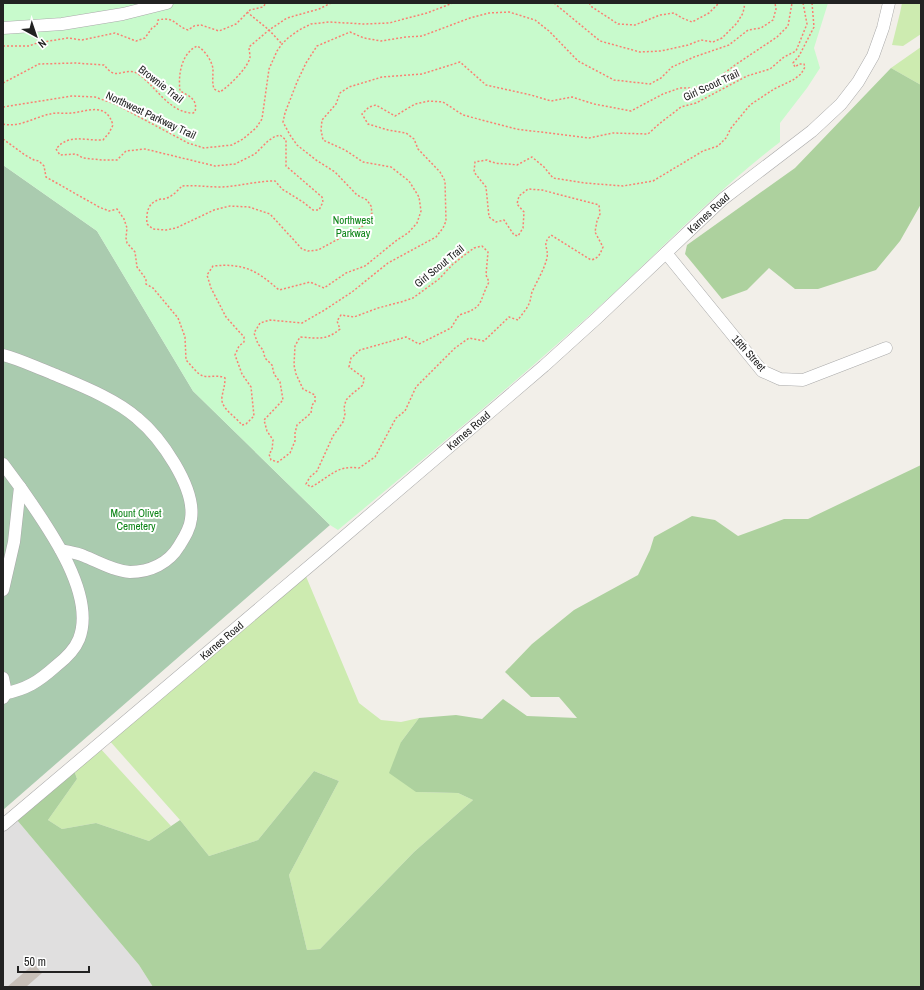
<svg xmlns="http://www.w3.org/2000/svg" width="924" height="990" font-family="'Archivo Narrow',sans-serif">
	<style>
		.residential { fill: #e0dfdf }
		.grass { fill: #cdebb0 }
		.forest { fill: #add19e }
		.cemetery { fill: #aacbaf }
		.park { fill: #c8facc }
		.building { fill: #c7bfb8 }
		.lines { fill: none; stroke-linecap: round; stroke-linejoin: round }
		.minor-casing { stroke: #a9a9a9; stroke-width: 13 }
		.path { stroke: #fa8072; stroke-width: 1.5; stroke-dasharray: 2 2; stroke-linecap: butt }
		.minor { stroke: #fff; stroke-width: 12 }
		.labels { text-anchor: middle; stroke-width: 4; stroke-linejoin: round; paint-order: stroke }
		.street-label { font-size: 11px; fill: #222; stroke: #fff }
		.park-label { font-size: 11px; fill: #0c8416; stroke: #fff }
	</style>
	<rect width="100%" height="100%" fill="#f2efe9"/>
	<path class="residential" d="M17,820L139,965L153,987H3V831Z"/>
	<g class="grass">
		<path d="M902,3H921V34L903,46L892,45L900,13Z"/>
		<path d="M921,47V85L891,68Z"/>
		<path d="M305,574L359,703L381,720L401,722L419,718L401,742L416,792L458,793L473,800L414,852L320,949L307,950L289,875L339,781L314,771L258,840L209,856L180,820L108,739Z"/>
		<path d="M99,747L171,826L149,841L96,823L62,829L48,820L77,779L74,770Z"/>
	</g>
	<g class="forest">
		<path d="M891,68L921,85V204L900,241L876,270L818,289H795L769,268L747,290L722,299L685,254L687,245L795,168Z"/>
		<path d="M921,465V987H153L139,965L17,820L74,770L77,779L48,820L62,829L96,823L149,841L180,820L209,856L258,840L314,771L339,781L289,875L307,950L320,949L414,852L473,800L458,793L416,792L389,773L401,742L419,718L456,715L482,719L503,699L527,716L577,718L559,697H531L505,672L532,644L574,610L638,575L650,550L654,537L692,516L715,520L738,536L784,519H808Z"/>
	</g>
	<path class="cemetery" d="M3,165L97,231L193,391L330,525L3,810Z"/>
	<path class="park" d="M3,3H828L814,48L820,68L807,88L780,123V142C716,191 661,250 602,304C516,382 427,456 338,530L330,525L193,391L97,231L3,165Z"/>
	<path class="building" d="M34,964L42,973L26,987H7Z"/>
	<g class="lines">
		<g class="minor-casing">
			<g id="minor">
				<path d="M3,28L62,24L123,14L167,3"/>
				<path d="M666,253L762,371L780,379L803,380L886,348"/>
				<path d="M3,355C19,359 35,367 51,373C79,385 114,398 137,418C160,437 196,487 191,519C190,529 184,538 179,546C169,563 150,572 130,572C114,571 99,562 84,556C77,553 69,552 61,550"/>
				<path d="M3,464L20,487L14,542L3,590"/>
				<path d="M3,678L6,693L3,698"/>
				<path d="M3,694C27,689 38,682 56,666C65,659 75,649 79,639C97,593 45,523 20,487"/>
				<path id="s1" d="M3,825L325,553L544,366L597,318L723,199L812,131L841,104L858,82L873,56L883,28L889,3"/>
			</g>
		</g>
		<g class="path">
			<path d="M554,3L600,41L640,52L661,51L688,45L701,40L713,42L722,38L737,23L743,13L745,3"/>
			<path d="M589,3L592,7L618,24L635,25L660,15L674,13L682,18L692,22L709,13L719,3"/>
			<path d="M803,3L807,24L796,51L784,57L770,69L747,76L696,103L681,107L659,124L648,134L613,133L589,138L516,129L463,115L443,102L429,101L415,104L395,116L376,105L369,107L362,114L368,124L388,130L406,133L414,139L418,149L440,172L445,181L446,221L443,228L436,237L388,263L352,292L323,311L302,323L270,320L260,323L254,333L258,344L263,350L265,358L272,365L274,374L280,382L283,400L264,420L267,431L273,440L272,450L269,454L271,460L278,462L290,453L295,441V433L297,425L311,413L312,405L315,402V395L303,389L296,374L294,365L295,346L300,337C317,338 326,341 340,329L337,321L341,315L354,317L378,308L401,302L413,298L439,279L453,264L466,254L474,248L482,246L488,252L486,275L489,282C478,303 485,307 459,315L451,328L419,344L406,337L360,350L351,358L349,367L364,378L363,385L352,394L346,400L344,408L345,414L343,422L333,436L317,471L310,477L306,484L311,487C330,477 336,465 359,468L375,457L396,418L405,411L416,387L455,348L469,338L484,341L509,317L518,320C522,314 528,308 530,301C531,298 531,295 532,292C537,281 544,270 547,258C549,247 541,245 551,235L591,260C599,258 600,254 603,247L595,232L597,221L600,214L599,205L542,190L528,189L519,196L517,204L524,212L523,228L518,236L514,235L504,220L496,222L489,217L486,187L474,172L475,162L487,160C496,165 506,163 517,165L532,157L544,167L553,178L585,183L623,186L653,181L703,151L718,146L726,138L731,128L750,105L774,89L793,80L801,74L805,67L804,64H799L795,67L793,63L799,56L814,27L812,3"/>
			<path d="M247,12L269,30L282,44"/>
			<path d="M3,46H29L37,43L68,38L82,40L115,33L136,41L145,38L152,28L157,25L158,20C175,16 175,26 188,30L194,26L201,25L219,31L224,29L236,24L250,10L263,7L266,3"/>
			<path d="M3,83L39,64L75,63L104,65C106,67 108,70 111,72C119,77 128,67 138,74C155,85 169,113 193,113L195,112C198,99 189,96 180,91C178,75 181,54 197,46C204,49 213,62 213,70C213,77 212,83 214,89L220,92C229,86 248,68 250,57C250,54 249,50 249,47L269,30L287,18L319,9L331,3"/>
			<path d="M3,107L72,96L95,97L115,104L188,143L204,148L232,145L243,139L256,128L262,119L269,69L277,51L282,44L288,38L299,30L311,24L329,22L364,24L389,23L427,13L453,3"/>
			<path d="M3,124C19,128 35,117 50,114C57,112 65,114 72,113C89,111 106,102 113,125L109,133L103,140C85,141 69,133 56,149L60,155L76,154L83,158L102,160H117L126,151L145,149L215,166L235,164L255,154L268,141L274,137L280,135L286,140V166L322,197L323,202L319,210H313L303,202L282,189L275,181C257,181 240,186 222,187C208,187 195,185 182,186C178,190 173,196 167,198C165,199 163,199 161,199C148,202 146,212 147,224L153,229L166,230L176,228L214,210L230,206L249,207L270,214L302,249L308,251L318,250L344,236L357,231L366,223L372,213L371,206L367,200L357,195L335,172L316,160L297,145L290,135L283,122L285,113L297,82L306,63L317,46L350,32L364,38L381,41L406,37L422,36L470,18L489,13L509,12L535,20L549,31L578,61L614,80L650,84L661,78L672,67L694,57L729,45L748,30L761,28L773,20L776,9L775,3"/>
			<path d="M3,139L25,155L34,160L39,161L44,166L46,177L99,207L109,211L117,209L124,219L127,228L126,238L127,243L135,252L137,267L146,279V284L153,288L178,318L185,337L186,360C191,365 197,374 203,376C211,378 217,374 225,378C225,386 223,390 222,397C220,408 235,416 242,425L246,424L254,416L251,387L242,374L235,355L239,346L244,342V337L226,317L211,288L207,275L213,266C244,263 256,270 279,290L310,282L324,288L346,273L365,266L397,240L408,233L417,223L421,211L419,197L409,181L391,167L363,162L345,150L323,140L321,130L322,120L336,104L340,93L349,87L382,77L422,74L460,62L486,85L531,95L551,101L572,97L594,104L631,111L663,94L680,88H695L713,82L735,65L777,37L788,26L792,3"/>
		</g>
		<use href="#minor" class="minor"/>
	</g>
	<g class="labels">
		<g class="street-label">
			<text transform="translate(161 84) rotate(38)" y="4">Brownie Trail</text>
			<text transform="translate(711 85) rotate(-25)" y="4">Girl Scout Trail</text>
			<text transform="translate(151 115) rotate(25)" y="4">Northwest Parkway Trail</text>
			<text dy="4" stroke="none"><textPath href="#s1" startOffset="934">Karnes Road</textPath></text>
			<text transform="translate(439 266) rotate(-39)" y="4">Girl Scout Trail</text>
			<text transform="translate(749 353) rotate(48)" y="4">18th Street</text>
			<text dy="4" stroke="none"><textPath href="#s1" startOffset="610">Karnes Road</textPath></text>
			<text dy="4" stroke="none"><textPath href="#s1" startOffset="286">Karnes Road</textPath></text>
		</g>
		<g class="park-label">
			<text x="353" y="224">Northwest<tspan x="353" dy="13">Parkway</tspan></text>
			<text x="136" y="517">Mount Olivet<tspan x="136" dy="13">Cemetery</tspan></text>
		</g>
	</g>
	<rect width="924" height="990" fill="none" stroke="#222222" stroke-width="8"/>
	<g transform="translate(36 36) rotate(140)" stroke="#ffffff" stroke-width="3" paint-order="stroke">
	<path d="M0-3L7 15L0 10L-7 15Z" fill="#222222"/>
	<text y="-6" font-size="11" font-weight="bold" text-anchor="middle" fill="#222222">N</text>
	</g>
	<path d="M18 966v6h71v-6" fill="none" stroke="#222222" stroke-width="2"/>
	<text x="24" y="966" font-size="12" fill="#222222" stroke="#ffffff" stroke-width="3" paint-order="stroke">50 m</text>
</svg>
